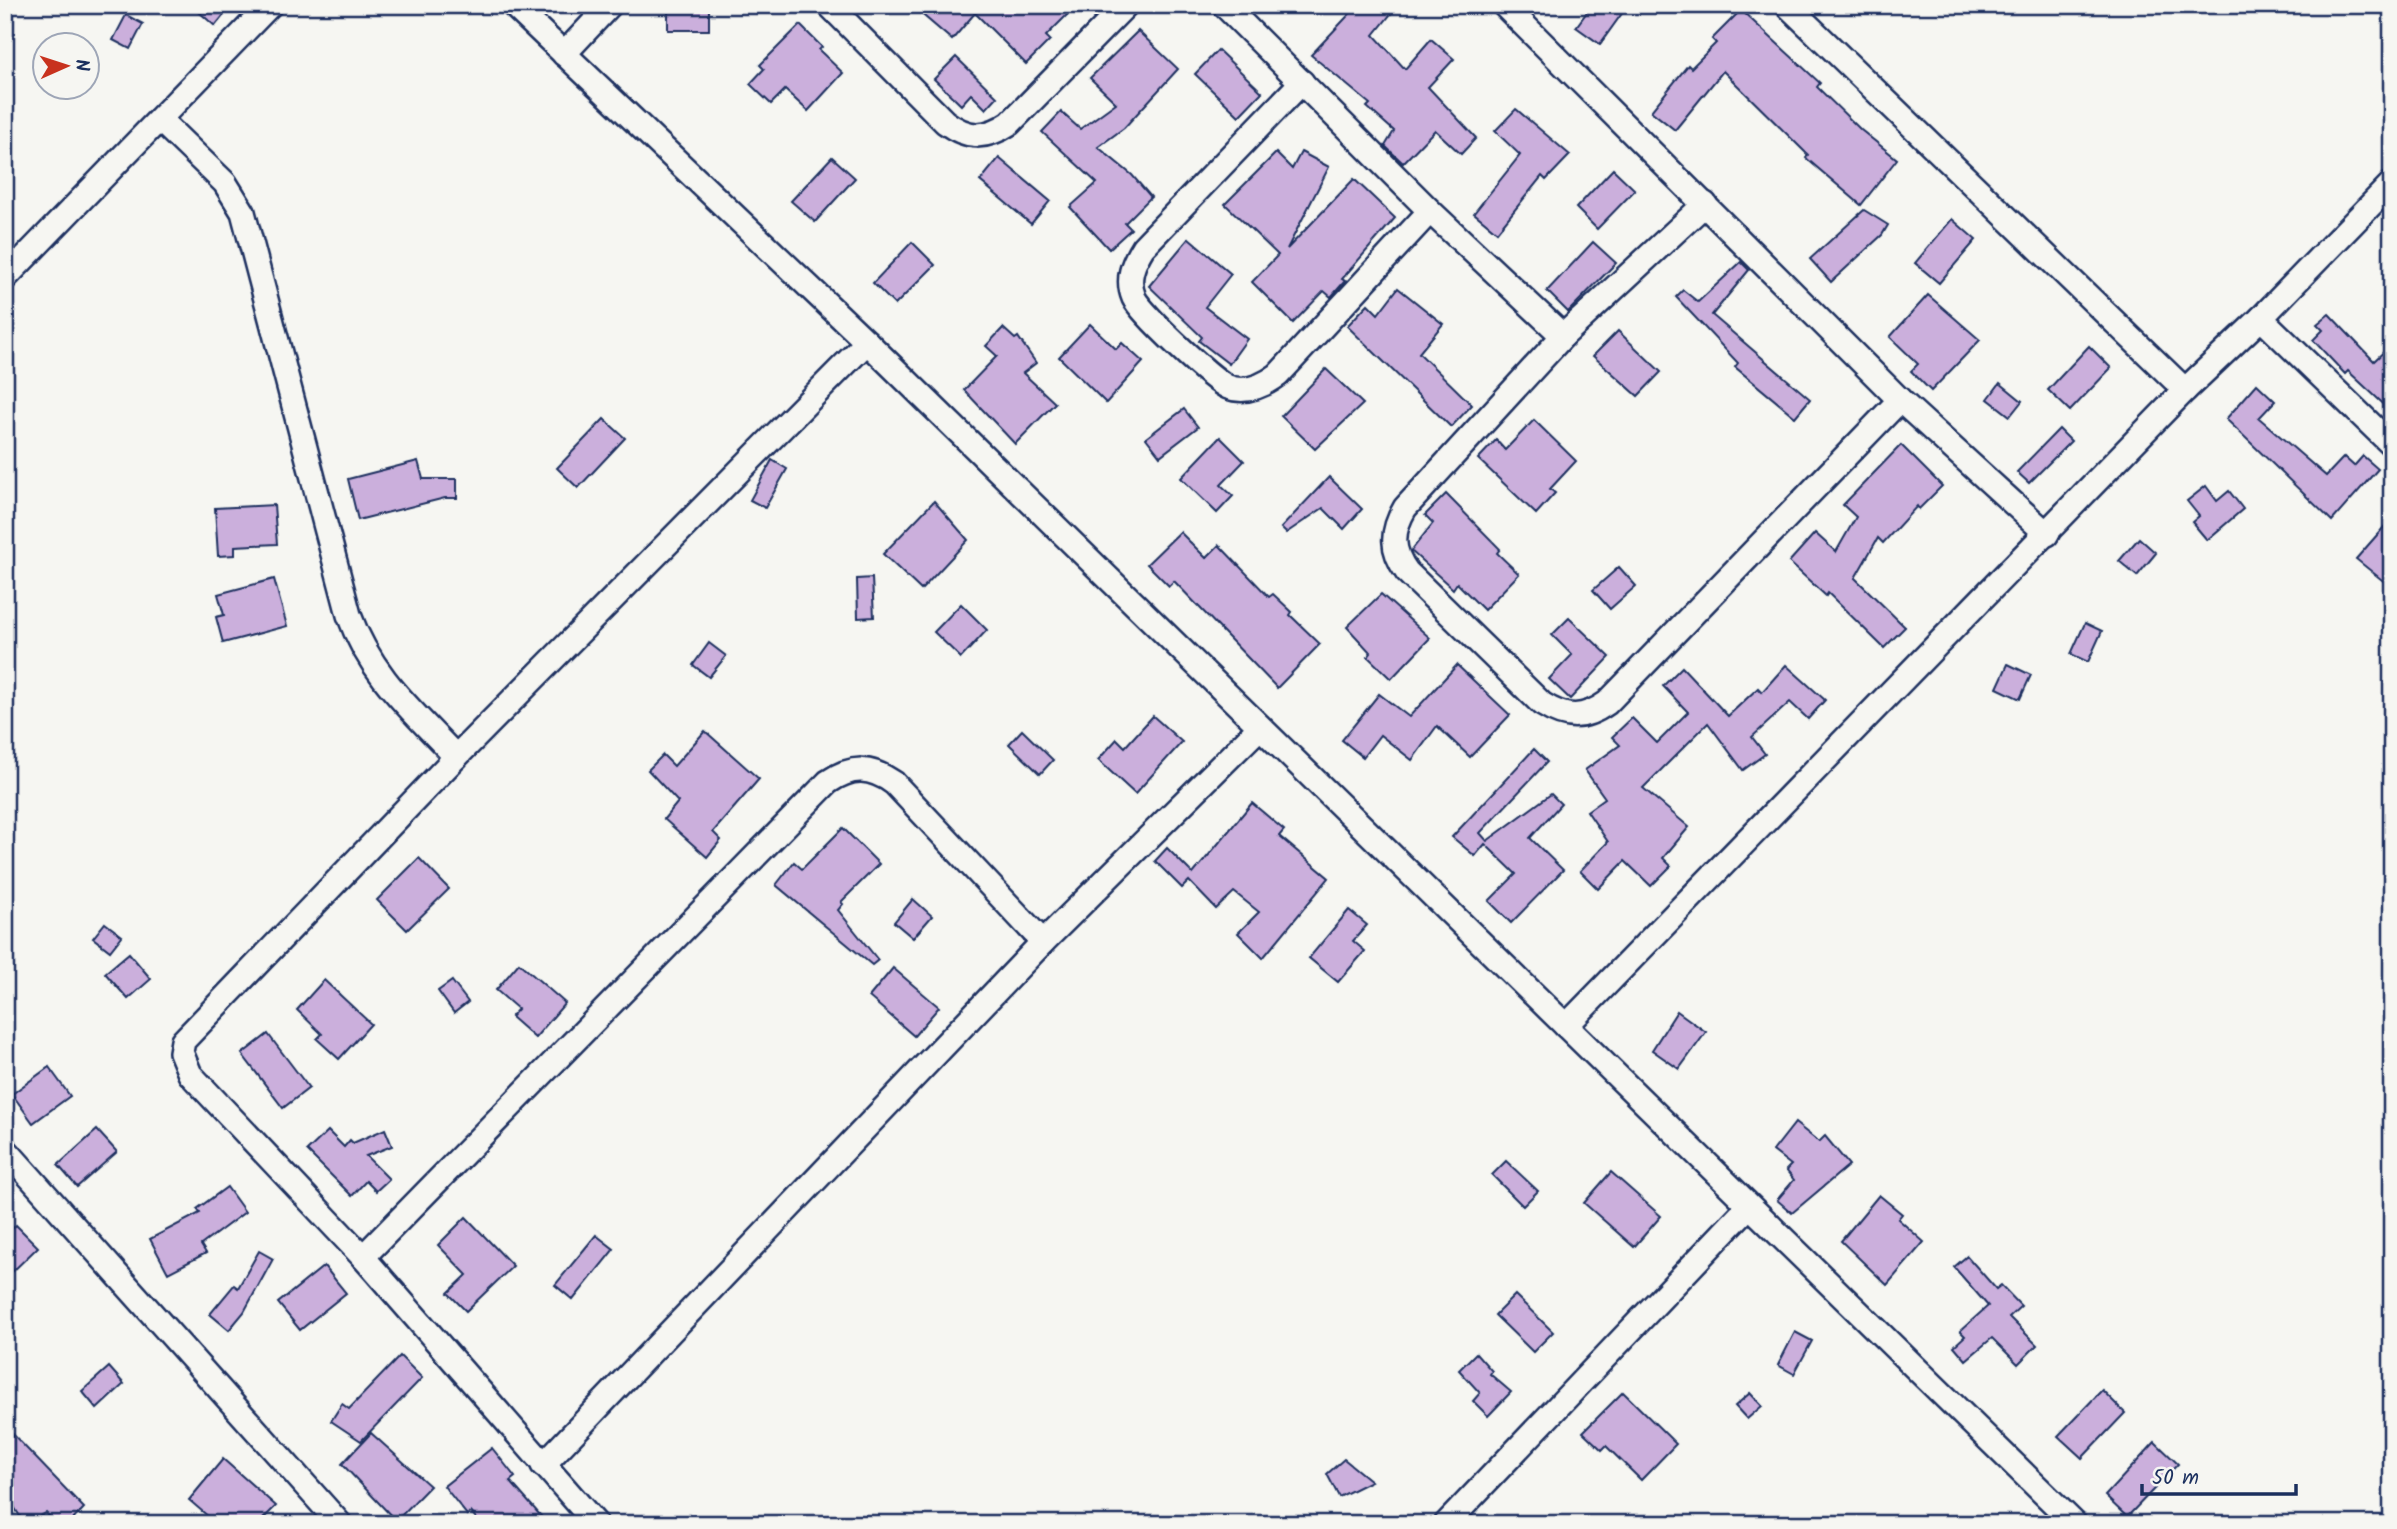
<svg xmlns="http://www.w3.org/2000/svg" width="2397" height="1529" font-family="Kalam,sans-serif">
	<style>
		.building { fill: #cbafdc; stroke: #1b2f5e; stroke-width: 2 }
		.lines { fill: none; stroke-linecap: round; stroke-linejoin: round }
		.street-casing { stroke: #1b2f5e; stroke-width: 28 }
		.street { stroke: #f6f6f2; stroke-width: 23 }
	</style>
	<rect width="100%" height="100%" fill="#f6f6f2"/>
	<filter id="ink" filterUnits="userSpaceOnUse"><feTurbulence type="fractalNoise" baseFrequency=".0143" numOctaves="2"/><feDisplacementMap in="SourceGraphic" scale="14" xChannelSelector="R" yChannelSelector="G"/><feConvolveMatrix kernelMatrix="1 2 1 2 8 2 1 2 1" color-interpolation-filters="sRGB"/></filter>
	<g filter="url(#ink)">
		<g class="building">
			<path d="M191,5H232L215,26Z"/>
			<path d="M911,5H1077L1046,36L1050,40L1026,64L975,13L952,40Z"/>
			<path d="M1358,5H1398L1374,35L1405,69L1431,39L1454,59L1428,87L1476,138L1461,154L1435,130L1403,163L1385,146L1394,131L1367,107L1370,104L1311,55Z"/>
			<path d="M1592,5H1628L1600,44L1576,27Z"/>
			<rect x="668" y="9" width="41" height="21"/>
			<path d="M1741,10L1820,83L1817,87L1861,130L1897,159L1861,205L1806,158L1808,155L1723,71L1675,130L1651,111L1688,65L1691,68L1716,43L1712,39Z"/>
			<path d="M126,15L143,24L130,49L113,40Z"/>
			<path d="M800,25L822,47L819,50L843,73L808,111L785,90L771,104L750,84L764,69L760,65Z"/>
			<path d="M1138,31L1178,69L1124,128L1098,147L1132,175L1151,197L1125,223L1131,229L1109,249L1070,207L1097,183L1042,132L1061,112L1080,129L1116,103L1090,78Z"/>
			<path d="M1218,50L1262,92L1239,116L1195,74Z"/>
			<path d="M956,57L997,97L986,109L971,94L961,105L934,79Z"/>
			<path d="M1516,109L1570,155L1546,180L1542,176L1497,232L1474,213L1520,155L1495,131Z"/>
			<path d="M1301,152L1329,167L1287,249L1354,179L1395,218L1342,279L1345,281L1331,297L1324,291L1293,323L1252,282L1278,255L1225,204L1276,153L1292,169Z"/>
			<path d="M832,157L855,178L815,222L791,201Z"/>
			<path d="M999,158L1050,201L1031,224L980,181Z"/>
			<path d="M1613,169L1635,190L1597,229L1576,208Z"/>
			<path d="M1864,210L1888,225L1882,235L1831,282L1810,259Z"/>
			<path d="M1952,219L1976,240L1939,283L1915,263Z"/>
			<path d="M1189,238L1231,274L1205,307L1247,339L1229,364L1199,341L1202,337L1149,286Z"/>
			<path d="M912,242L935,265L895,305L873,283Z"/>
			<path d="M1593,242L1616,263L1568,312L1547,291Z"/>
			<path d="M1741,262L1749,270L1712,315L1810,399L1795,417L1735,367L1738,363L1676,297L1683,290L1698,302Z"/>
			<path d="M1398,288L1443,324L1419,353L1472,405L1451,427L1347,326L1368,304L1378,314Z"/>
			<path d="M1928,295L1980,340L1931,391L1911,371L1918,364L1890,337Z"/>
			<path d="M2329,314L2374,361L2392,344V412L2348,371L2345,374L2313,340L2323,330L2317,324Z"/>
			<path d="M1090,324L1116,349L1122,343L1143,362L1106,403L1059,357Z"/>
			<path d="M1003,328L1015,339L1018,337L1036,363L1023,373L1055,403L1015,444L964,390L997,356L986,346Z"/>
			<path d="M1618,331L1661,372L1638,396L1593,356Z"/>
			<path d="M2089,346L2111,368L2070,411L2048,390Z"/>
			<path d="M1326,369L1363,404L1315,449L1281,416Z"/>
			<path d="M2000,383L2022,401L2010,416L1988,399Z"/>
			<path d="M2257,384L2275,401L2259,418L2326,476L2344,457L2354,466L2363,456L2378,469L2332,521L2226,419Z"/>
			<path d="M1184,409L1198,427L1160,456L1146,438Z"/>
			<path d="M604,419L625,438L578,488L557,468Z"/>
			<path d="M1534,420L1576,461L1550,489L1555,493L1536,514L1478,459L1496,440L1505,450Z"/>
			<path d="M2059,429L2071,441L2029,483L2017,472Z"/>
			<path d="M1220,437L1244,461L1221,485L1233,496L1217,513L1181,478Z"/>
			<path d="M1901,445L1942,486L1919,509L1917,506L1883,543L1878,538L1855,578L1905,627L1884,648L1828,593L1826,596L1789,562L1815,533L1836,552L1856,517L1843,505Z"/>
			<path d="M772,460L787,469L765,508L750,500Z"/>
			<path d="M418,461L423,479H457V498H445L358,520L348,479Z"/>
			<path d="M1329,477L1362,509L1344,529L1323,508L1286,533L1281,528Z"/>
			<path d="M2206,486L2217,501L2229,491L2243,509L2207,540L2192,522L2199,516L2187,501Z"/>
			<path d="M1446,494L1500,549L1497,553L1519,574L1484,610L1457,583L1453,589L1411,551L1433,523L1425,515Z"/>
			<path d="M934,501L968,540L921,590L883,554Z"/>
			<path d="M274,505L277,544L235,546V555L218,556L215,508Z"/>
			<path d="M2392,518V588L2356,559Z"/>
			<path d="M1180,532L1206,558L1219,545L1269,597L1273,594L1292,612L1290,615L1320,644L1277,688L1174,581L1169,586L1147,564Z"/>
			<path d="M2139,538L2156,553L2137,576L2119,561Z"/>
			<path d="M1619,567L1636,586L1610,609L1593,590Z"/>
			<path d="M872,578L874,617L858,618L857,579Z"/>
			<path d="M274,579L287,626L223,643L216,617L224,615L218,594Z"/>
			<path d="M1381,594L1430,638L1391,679L1368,657L1371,653L1347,627Z"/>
			<path d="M961,604L987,630L961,658L934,632Z"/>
			<path d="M1569,618L1610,657L1570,699L1549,679L1572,655L1552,635Z"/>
			<path d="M2085,623L2102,631L2088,662L2071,654Z"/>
			<path d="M709,643L726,656L709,677L693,665Z"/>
			<path d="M2008,664L2031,675L2020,699L1997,688Z"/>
			<path d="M1457,665L1510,715L1470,757L1437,726L1412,760L1380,735L1363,757L1342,740L1379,694L1409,717Z"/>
			<path d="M1786,665L1825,700L1808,719L1790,702L1752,737L1765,754L1743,770L1708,723L1643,788L1689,827L1663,858L1671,866L1651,886L1625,861L1598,889L1580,871L1608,842L1587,811L1605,798L1585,770L1620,745L1612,737L1632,718L1657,743L1688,712L1663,686L1682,667L1728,716L1758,688L1762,692Z"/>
			<path d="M1153,716L1182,742L1135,794L1098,760L1117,739L1125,747Z"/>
			<path d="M1022,730L1053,760L1040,774L1009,744Z"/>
			<path d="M705,731L759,779L713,832L721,840L707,857L664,819L678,802L648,770L663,755L674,766Z"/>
			<path d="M1534,749L1547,762L1480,833L1487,841L1551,794L1561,804L1530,838L1563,870L1511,923L1489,901L1516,874L1485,844L1475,856L1452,837Z"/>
			<path d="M1252,803L1284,830L1279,836L1329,878L1263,958L1238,933L1259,912L1234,892L1216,909L1189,881L1182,888L1155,861L1167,848L1193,874Z"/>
			<path d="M843,828L879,864L841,902L843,904L838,910L878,960L872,965L776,885L794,862L802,869Z"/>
			<path d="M419,858L449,889L407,930L377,900Z"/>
			<path d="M913,899L932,916L913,938L894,922Z"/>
			<path d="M1349,910L1367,925L1353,941L1365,951L1338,982L1309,958Z"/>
			<path d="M105,923L122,936L110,951L93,938Z"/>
			<path d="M129,953L151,979L128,999L105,973Z"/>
			<path d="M519,963L565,1003L535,1038L511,1017L518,1009L496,990Z"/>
			<path d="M893,968L939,1007L914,1036L869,997Z"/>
			<path d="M324,980L371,1024L339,1059L317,1039L322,1034L297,1010Z"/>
			<path d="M452,981L468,1002L454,1013L438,991Z"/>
			<path d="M1677,1011L1706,1032L1679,1069L1652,1050Z"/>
			<path d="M268,1034L309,1088L283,1108L242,1054Z"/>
			<path d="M49,1067L70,1096L33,1123L12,1094Z"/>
			<path d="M1795,1123L1819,1142L1825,1136L1849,1165L1792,1213L1777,1200L1794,1180L1786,1170L1791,1165L1773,1151Z"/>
			<path d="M385,1129L392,1146L366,1156L389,1179L376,1191L366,1181L352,1196L307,1151L328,1131L344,1147L350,1140L353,1143Z"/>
			<path d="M97,1130L117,1152L77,1187L58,1165Z"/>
			<path d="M1506,1161L1538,1191L1523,1206L1492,1175Z"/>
			<path d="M1611,1172L1661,1216L1634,1247L1584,1203Z"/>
			<path d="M227,1187L245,1212L201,1245L206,1253L168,1273L150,1239L200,1213L197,1209Z"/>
			<path d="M1879,1195L1902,1214L1898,1219L1924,1242L1887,1285L1841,1241Z"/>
			<path d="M466,1217L513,1266L466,1311L448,1293L467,1275L438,1245Z"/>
			<path d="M16,1225L38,1247L5,1279V1236Z"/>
			<path d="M596,1235L614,1249L573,1300L555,1285Z"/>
			<path d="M259,1251L273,1259L244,1312L229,1330L210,1314L234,1285L238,1288Z"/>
			<path d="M1967,1256L1996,1289L2001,1285L2021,1306L2009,1317L2037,1345L2018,1364L1992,1338L1966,1360L1954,1346L1965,1336L1960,1331L1988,1306L1954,1267Z"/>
			<path d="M324,1266L346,1293L300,1330L278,1303Z"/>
			<path d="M1515,1295L1553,1332L1533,1352L1495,1315Z"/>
			<path d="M1795,1332L1812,1341L1794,1374L1778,1365Z"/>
			<path d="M1476,1353L1492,1371L1490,1374L1511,1392L1488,1416L1473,1401L1480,1393L1459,1370Z"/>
			<path d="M400,1356L422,1378L361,1441L331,1421L342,1404L349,1409Z"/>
			<path d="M109,1367L124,1384L97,1409L82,1391Z"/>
			<path d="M2102,1390L2125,1413L2082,1458L2058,1436Z"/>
			<path d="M1623,1392L1676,1444L1641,1480L1606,1446L1602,1450L1583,1432Z"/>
			<path d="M1750,1393L1762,1406L1747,1419L1735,1406Z"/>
			<path d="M5,1426L84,1508L69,1524H57L46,1513L25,1524L5,1493Z"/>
			<path d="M371,1433L430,1486L396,1521L342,1464Z"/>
			<path d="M2155,1442L2178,1464L2127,1517L2105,1496Z"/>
			<path d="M492,1448L515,1477L510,1481L548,1524H481L471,1512L467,1515L444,1486Z"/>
			<path d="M223,1459L276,1506L258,1524H217L189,1500Z"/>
			<path d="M1344,1459L1371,1481L1339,1497L1327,1474Z"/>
		</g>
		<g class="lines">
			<g class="street-casing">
				<g id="street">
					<path d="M513,5L867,342L2075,1524"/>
					<path d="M829,5L945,122C968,139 986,139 1010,123L1126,5"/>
					<path d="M1224,5L1430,211L1563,336"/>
					<path d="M1504,5L1900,400L2047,534"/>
					<path d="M1787,5L2185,390"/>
					<path d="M564,54L610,5"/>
					<path d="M1302,82L1143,247C1133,263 1126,279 1134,298C1141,313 1212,380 1228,387C1246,394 1263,386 1278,375L1430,211"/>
					<path d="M161,121L225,183L243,212L349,615C371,676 413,711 456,757"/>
					<path d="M1705,204L1563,336L1405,508C1391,532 1391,550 1407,572L1542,704C1566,719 1583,720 1607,703L1900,400"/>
					<path d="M5,278L270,5"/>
					<path d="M2261,318L2392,445"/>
					<path d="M1566,1026L2185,390L2261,318L2392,183"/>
					<path d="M5,1149L340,1524"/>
					<path d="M363,1257L828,782C852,766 870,766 894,783L1043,942"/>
					<path d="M543,1465L1043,942L1260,727"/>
					<path d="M596,1524L363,1257L190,1074L181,1052L183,1041L456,757L867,342"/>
					<path d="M1446,1524L1748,1207"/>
				</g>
			</g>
			<use href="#street" class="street"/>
		</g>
	</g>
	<rect width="2397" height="1529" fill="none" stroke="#f6f6f2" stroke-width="28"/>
	<rect x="14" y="14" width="2369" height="1501" fill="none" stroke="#1b2f5e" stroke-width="2.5" filter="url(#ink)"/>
	<g transform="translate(66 66) rotate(87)"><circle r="33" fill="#f6f6f2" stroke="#9ea6b7" stroke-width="2"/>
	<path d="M0-5L12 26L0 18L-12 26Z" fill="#c8321e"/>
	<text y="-10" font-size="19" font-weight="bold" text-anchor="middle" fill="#1b2f5e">N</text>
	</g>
	<path d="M2142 1484v10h154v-10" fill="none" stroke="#1b2f5e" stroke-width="3.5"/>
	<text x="2152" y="1484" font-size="21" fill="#1b2f5e" stroke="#f6f6f2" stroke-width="5" paint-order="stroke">50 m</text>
</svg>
